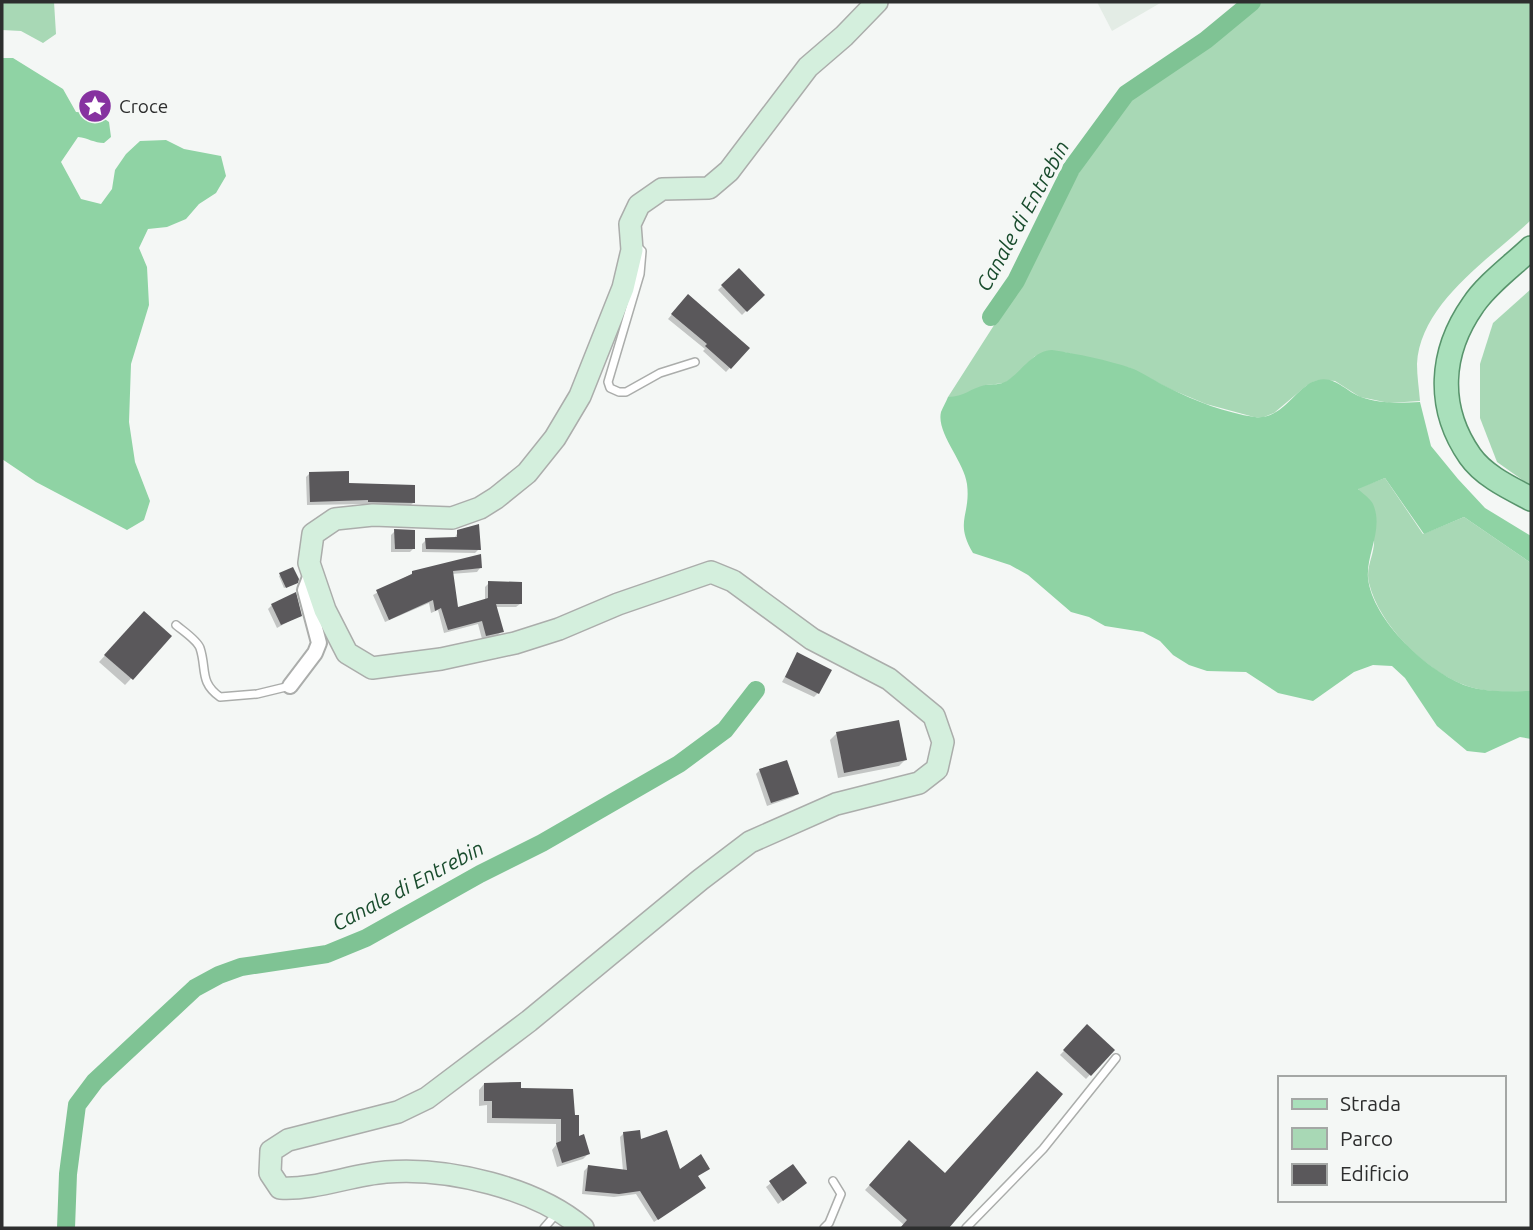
<svg xmlns="http://www.w3.org/2000/svg" width="1533" height="1230" font-family="Ubuntu,sans-serif">
	<style>
		.built { fill: #e3ece5 }
		.green { fill: #a8d8b5 }
		.forest { fill: #8fd3a4 }
		.shadow { fill: #0003 }
		.lines { fill: none; stroke-linecap: round; stroke-linejoin: round }
		.canal { stroke: #7fc394; stroke-width: 18 }
		.building { fill: #5a585b }
		.lane-casing { stroke: #abadab; stroke-width: 10 }
		.street-casing { stroke: #abadab; stroke-width: 18 }
		.secondary-casing { stroke: #abadab; stroke-width: 24 }
		.primary-casing { stroke: #58946c; stroke-width: 26 }
		.lane { stroke: #fff; stroke-width: 7 }
		.street { stroke: #fff; stroke-width: 14 }
		.secondary { stroke: #d4efdd; stroke-width: 21 }
		.primary { stroke: #a9e0bb; stroke-width: 23 }
		.labels { text-anchor: middle; stroke-width: 7; stroke-linejoin: round; paint-order: stroke }
		.poi-label { font-size: 19px; fill: #2d2e2e; stroke: #f4f7f5; text-anchor: start }
		.water-label { font-size: 21px; font-style: italic; fill: #194c2d; stroke: #f4f7f5 }
	</style>
	<rect width="100%" height="100%" fill="#f4f7f5"/>
	<path class="built" d="M1097,2H1162L1112,31Z"/>
	<g class="green">
		<path d="M2,2H54L56,34L43,43L21,31L2,30Z"/>
		<path d="M1260,2H1531V220C1491,258 1420,303 1417,364C1417,376 1419,389 1420,401L1389,403L1370,399L1360,397L1335,381L1325,380L1315,381L1306,386L1274,413L1264,417H1254L1206,404L1170,389L1130,368L1063,352L1035,356L1021,371L1005,383L986,385L959,397H948L1014,294L1056,208L1127,99L1144,84L1182,62Z"/>
		<path d="M1531,289V486L1497,462L1480,418V364L1493,323Z"/>
		<path d="M1385,478L1423,534L1464,517L1531,563V691C1510,692 1487,693 1467,686C1426,672 1379,625 1369,583C1365,567 1375,554 1374,540C1372,524 1363,505 1358,488Z"/>
	</g>
	<g class="forest">
		<path d="M2,58H13L63,89L76,112L96,113L109,122L111,137L104,143C94,143 88,138 78,137L61,162L81,199L101,204L112,189L115,170L126,154L140,141L166,140L184,149L221,156L226,176L216,193L199,204L186,219L167,227L148,229L139,248L147,267L149,305L131,364L129,422L135,462L150,501L144,520L127,530L36,482L2,459Z"/>
		<path d="M1052,350C1078,354 1107,360 1131,368C1144,373 1156,382 1169,388C1195,401 1226,413 1255,417C1284,420 1296,385 1318,380C1336,376 1346,392 1361,397C1380,404 1400,403 1420,402L1431,446L1458,479L1485,508L1531,536V563L1464,517L1424,534L1385,478L1358,489C1362,493 1370,498 1373,504C1384,529 1366,554 1368,578C1372,620 1429,673 1467,686C1488,693 1510,691 1531,691V739L1520,737L1485,753L1467,751L1437,726L1405,678L1392,666L1373,665L1354,672L1313,701L1278,693L1246,672L1207,671L1189,665L1173,655L1160,641L1143,632L1105,626L1089,617L1071,612L1028,575L1010,565L973,553C954,521 971,516 967,484C964,461 936,433 941,412C943,407 946,402 948,397C964,397 971,388 985,385C993,384 1000,385 1007,381C1023,370 1033,351 1052,350Z"/>
	</g>
	<g class="shadow">
		<path d="M739,270L762,295L742,315L718,290Z"/>
		<path d="M684,300L747,349L726,372L703,351L705,349L668,319Z"/>
		<path d="M310,473L347,484L413,503L409,507L365,506V504L307,505L306,477Z"/>
		<path d="M395,531L414,548L410,552H391V535Z"/>
		<path d="M458,532L479,549L475,553L422,552V544L426,540L454,539Z"/>
		<path d="M480,568L477,572L451,574L457,609L485,601V587L489,583L520,604L516,607H495L502,631L498,635L482,639L478,624L444,633L438,610L431,613L429,603L385,622L373,595L413,573Z"/>
		<path d="M280,575L294,584L284,588L279,576Z"/>
		<path d="M272,605L300,615L277,628L268,609Z"/>
		<path d="M138,619L170,637L125,685L99,662Z"/>
		<path d="M797,655L818,693L814,697L782,682Z"/>
		<path d="M836,734L906,759L899,766L838,778L830,740Z"/>
		<path d="M760,770L797,794L793,797L767,806L756,774Z"/>
		<path d="M1087,1027L1113,1050L1086,1079L1060,1055Z"/>
		<path d="M484,1084L519,1090L571,1091L577,1138L588,1154L583,1159L557,1167L552,1150L556,1145V1124L487,1123V1105L479,1106V1090Z"/>
		<path d="M1061,1094L947,1228H901L904,1225L865,1190L909,1142L945,1175Z"/>
		<path d="M624,1133L640,1141L679,1172L696,1177L700,1191L654,1222L636,1194L614,1197L582,1194L584,1171L588,1167L623,1171L620,1137Z"/>
		<path d="M792,1166L801,1187L778,1204L766,1187Z"/>
	</g>
	<g class="lines">
		<g class="canal">
			<path d="M991,317L1016,281L1071,169L1126,94L1206,40L1252,2"/>
			<path d="M66,1228L68,1174L77,1105L95,1081L195,988L219,975L241,967L327,954L366,938L480,874L542,843L679,764L725,730L756,690"/>
		</g>
	</g>
	<g class="building">
		<path d="M739,268L765,295L747,312L721,285Z"/>
		<path d="M688,294L750,348L731,369L705,346L707,344L671,314Z"/>
		<path d="M349,471V483L415,485V503L368,502V500L310,502L309,472Z"/>
		<path d="M479,524L481,550L426,549L425,538L457,537V530Z"/>
		<path d="M394,529L415,530V549H395Z"/>
		<path d="M481,554L482,568L453,571L458,607L488,598V581L522,582V604H496L504,632L486,636L482,621L448,630L441,608L435,611L433,600L389,620L376,590L412,574V571Z"/>
		<path d="M293,567L299,579L298,583L286,588L279,573Z"/>
		<path d="M296,592L302,616L281,625L271,604Z"/>
		<path d="M144,611L172,636L133,680L104,655Z"/>
		<path d="M797,652L832,670L819,694L785,677Z"/>
		<path d="M899,720L907,760L844,773L836,732Z"/>
		<path d="M787,760L799,794L771,803L759,769Z"/>
		<path d="M1087,1024L1115,1050L1091,1076L1063,1050Z"/>
		<path d="M1037,1071L1063,1094L949,1228H900L907,1220L869,1185L909,1140L945,1173Z"/>
		<path d="M521,1082V1088L573,1089L575,1115H579V1136L584,1134L590,1154L562,1163L556,1143L561,1141V1119L492,1118V1101H484V1083Z"/>
		<path d="M640,1130L641,1139L667,1130L680,1169L701,1154L710,1169L698,1176L706,1188L658,1220L640,1191L619,1194L585,1191L588,1165L627,1170L623,1132Z"/>
		<path d="M793,1164L807,1183L783,1201L769,1181Z"/>
	</g>
	<g class="lines">
		<g class="lane-casing">
			<g id="lane">
				<path d="M640,249L642,251L640,274L608,382L610,388L619,392H626L660,373L695,362"/>
				<path d="M176,625C183,631 197,640 200,648C207,669 199,682 220,697L257,694L290,686"/>
				<path d="M544,1228L557,1213"/>
				<path d="M824,1228L829,1223L841,1194L833,1181"/>
				<path d="M966,1228L1043,1149L1116,1058"/>
			</g>
		</g>
		<g class="street-casing">
			<path id="street" d="M290,686L315,653L319,643L305,590L312,572"/>
		</g>
		<g class="secondary-casing">
			<path id="secondary" d="M583,1228C536,1188 448,1167 386,1172C350,1175 316,1190 280,1188L270,1173L271,1151L288,1140L398,1112L427,1098L529,1021L700,880L750,842L836,804L919,783L937,769L943,742L934,716L889,679L812,639L733,581L711,572L618,604L559,629L515,643L441,659L372,668L347,653L325,610L309,563L313,534L335,519L373,515L452,518L480,508L496,498L527,473L555,438L580,396L623,288L632,250L630,224L639,205L662,189L709,188L729,171L808,67L844,36L877,2"/>
		</g>
		<g class="primary-casing">
			<path id="primary" d="M1531,248C1513,265 1486,285 1473,305C1440,352 1436,407 1470,456C1484,476 1510,488 1531,499"/>
		</g>
		<use href="#lane" class="lane"/>
		<use href="#street" class="street"/>
		<use href="#secondary" class="secondary"/>
		<use href="#primary" class="primary"/>
	</g>
	<defs>
		<g id="sight-disc" transform="scale(1.75)"><circle r="9.5" fill="#8632a0" stroke="#f4f7f5"/><path d="M0-6L1.8-2.2L6-1.7L2.9 1.2L3.7 5.4L0 3.3L-3.7 5.4L-2.9 1.2L-6-1.7L-1.8-2.2Z" fill="#fff"/></g>
	</defs>
	<g fill-rule="evenodd">
		<use href="#sight-disc" x="95" y="106"/>
	</g>
	<g class="labels">
		<g class="poi-label">
			<text x="119" y="113">Croce</text>
		</g>
		<g class="water-label">
			<text transform="translate(1023 216) rotate(-61)" y="7">Canale di Entrebin</text>
			<text transform="translate(408 886) rotate(-28)" y="7">Canale di Entrebin</text>
		</g>
	</g>
	<rect width="1533" height="1230" fill="none" stroke="#2d2e2e" stroke-width="7"/>
	<rect x="1278" y="1076" width="228" height="126" fill="#f4f7f5" stroke="#a4a7a5" stroke-width="2"/>
	<rect x="1292" y="1099" width="35" height="10" fill="#a9e0bb" stroke="#a4a7a5" stroke-width="2"/>
	<text x="1340" y="1111" font-size="21" fill="#2d2e2e">Strada</text>
	<rect x="1292" y="1128" width="35" height="21" fill="#a8d8b5" stroke="#a4a7a5" stroke-width="2"/>
	<text x="1340" y="1146" font-size="21" fill="#2d2e2e">Parco</text>
	<rect x="1292" y="1164" width="35" height="21" fill="#5a585b" stroke="#a4a7a5" stroke-width="2"/>
	<text x="1340" y="1181" font-size="21" fill="#2d2e2e">Edificio</text>
</svg>
